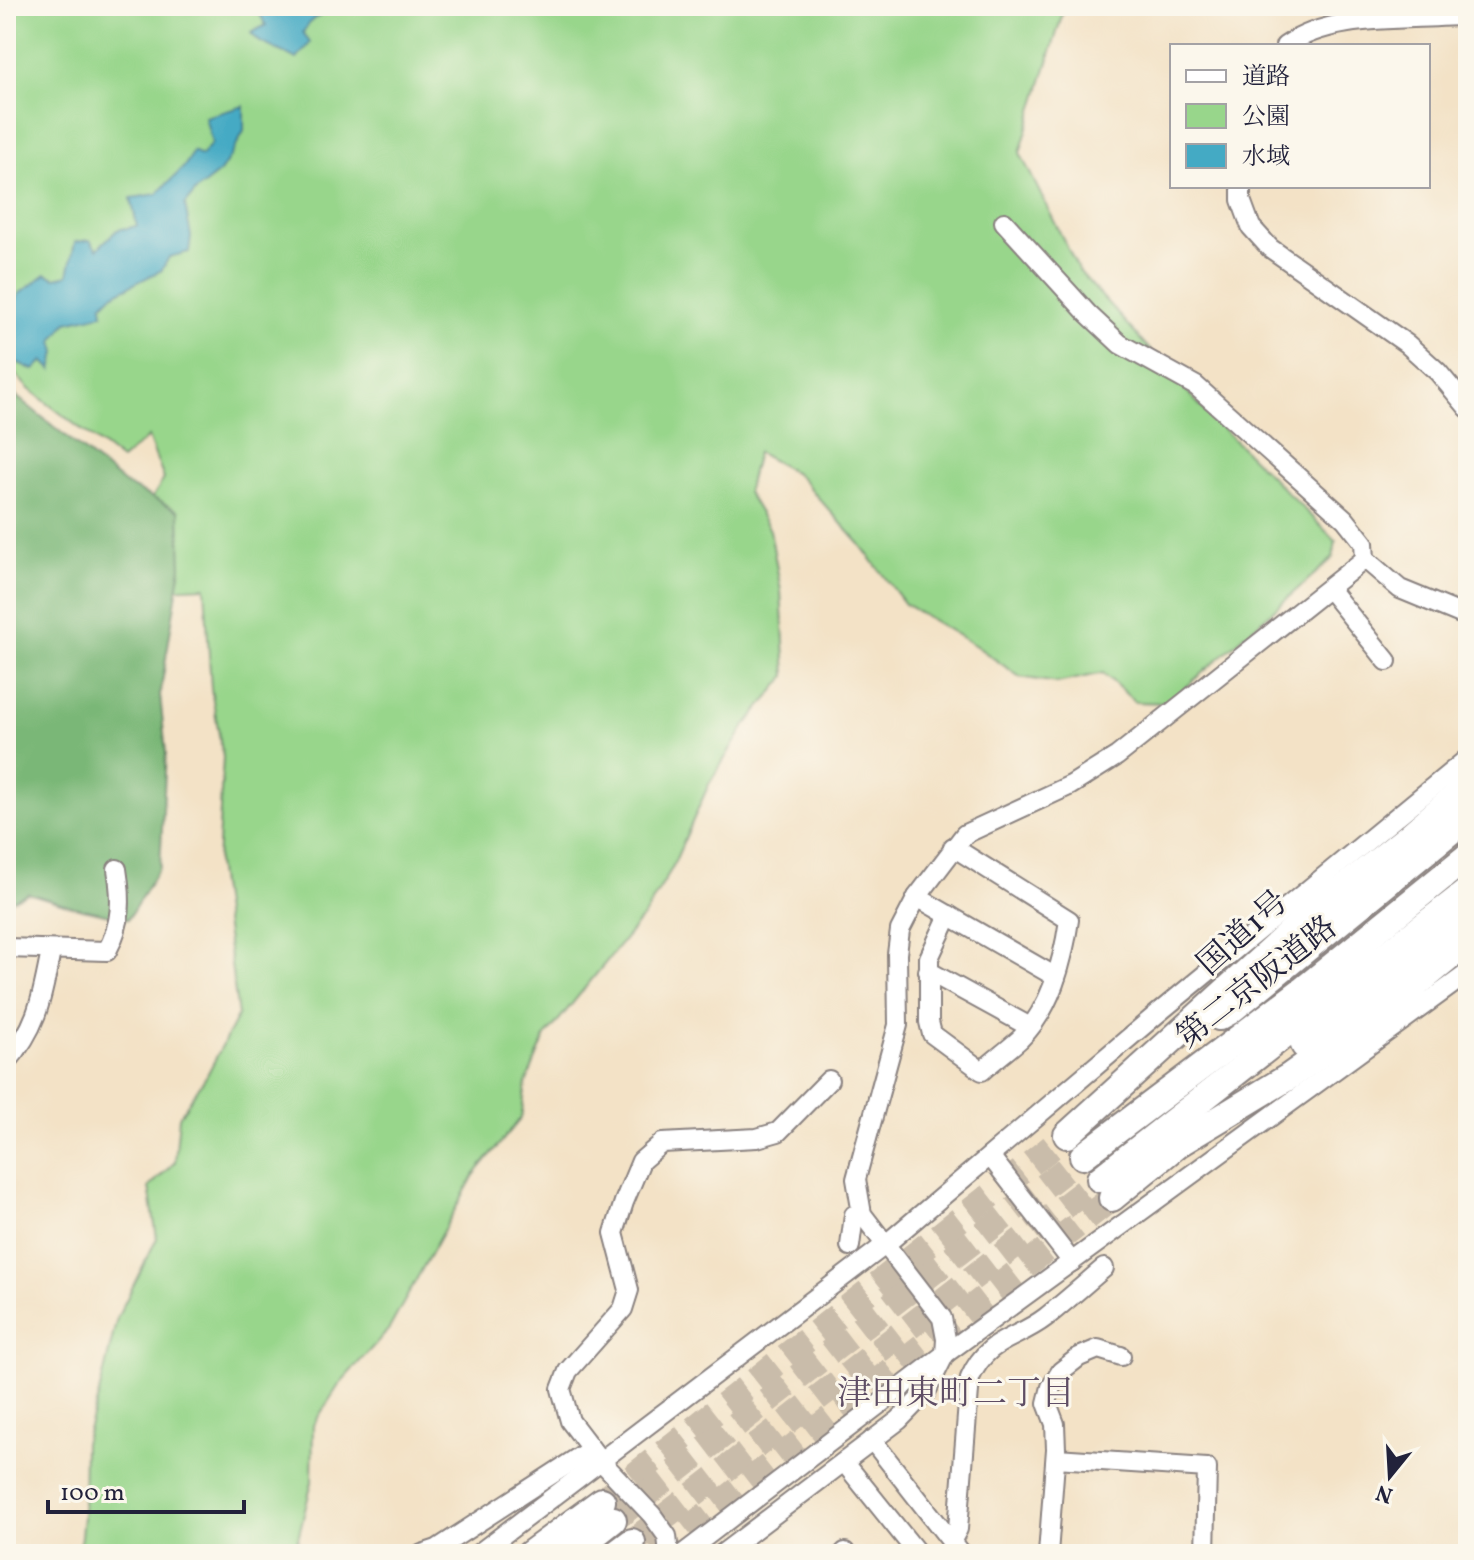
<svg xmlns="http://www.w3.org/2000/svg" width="1474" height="1560" font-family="Vollkorn,'Noto Serif JP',serif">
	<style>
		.green { fill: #98d68b; stroke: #5d7c63; stroke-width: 2 }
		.forest { fill: #7ab777; stroke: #4e6c59; stroke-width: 2 }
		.water { fill: #44aac4; stroke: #336680; stroke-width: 2 }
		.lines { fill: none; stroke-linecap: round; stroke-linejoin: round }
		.highway-tunnel { stroke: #c9bcaa; stroke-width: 26; stroke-dasharray: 26 13; stroke-linecap: butt }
		.minor-casing { stroke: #8a8280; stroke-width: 22 }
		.highway-casing { stroke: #8a8280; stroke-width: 30 }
		.minor { stroke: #fff; stroke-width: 18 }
		.highway { stroke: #fff; stroke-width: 26 }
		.labels { text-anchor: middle; stroke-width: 6; stroke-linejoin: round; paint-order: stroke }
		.street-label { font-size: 32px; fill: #22223b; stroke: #fbf7ec }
		.neighbourhood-label { font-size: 34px; fill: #5f4e65; stroke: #fbf7ec }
	</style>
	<rect width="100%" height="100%" fill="#fbf7ec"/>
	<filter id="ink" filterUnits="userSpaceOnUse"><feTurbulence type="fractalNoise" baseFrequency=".0125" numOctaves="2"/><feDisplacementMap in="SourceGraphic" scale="16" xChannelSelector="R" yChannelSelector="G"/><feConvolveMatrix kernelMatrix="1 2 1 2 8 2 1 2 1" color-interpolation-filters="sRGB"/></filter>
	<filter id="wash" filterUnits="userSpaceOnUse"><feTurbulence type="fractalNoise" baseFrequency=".006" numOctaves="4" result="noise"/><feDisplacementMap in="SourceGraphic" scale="32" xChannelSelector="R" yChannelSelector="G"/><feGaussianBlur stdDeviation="1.8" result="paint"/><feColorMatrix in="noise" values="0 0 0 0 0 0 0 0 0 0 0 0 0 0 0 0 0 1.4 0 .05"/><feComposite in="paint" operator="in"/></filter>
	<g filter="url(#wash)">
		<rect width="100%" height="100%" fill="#f3e2c6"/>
		<path class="green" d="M6,6H1065L1020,153L1079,271L1203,409L1336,541L1333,558L1168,703L1135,702L1103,673L1057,683L1020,677L976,646L905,604L859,543L796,473L757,452L747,492L770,530L781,591L786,676L745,726L709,784L672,868L646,913L545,1037L526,1083L521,1118L474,1175L389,1329L341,1382L313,1425L312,1482L294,1554H79L83,1517L84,1443L98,1398L117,1318L157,1238L149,1187L175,1162L179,1117L207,1075L238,1015L217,863L223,757L211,689L205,587L141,590L99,581L164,479L148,437L121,460L29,389L6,364Z"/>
		<path class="forest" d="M6,381L16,396L125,484L179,511L181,567L160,695L166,753L160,867L128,919L74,907L28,893L6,903Z"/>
		<g class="water">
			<path d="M255,6H314L320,16L313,19L303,32L310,43L297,59L260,42L251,33L266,25Z"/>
			<path d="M244,106V131L231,155L220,172L196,191L185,205L191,236L189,252L169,257L162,270L112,295L102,305L103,314L67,322L53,341L56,352L52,370L43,361L34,370L16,362L6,352V299L13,305L19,294L46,274L55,278L68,275L75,242L90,240L97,249L117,230L137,226L131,198L157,194C171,178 186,170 193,151L201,156L212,143L205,117Z"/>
		</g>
	</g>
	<g filter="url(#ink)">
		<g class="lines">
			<g class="highway-tunnel">
				<path d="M602,1501L1067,1135"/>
				<path d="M613,1520L1083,1156"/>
				<path d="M632,1542L1100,1179"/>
				<path d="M656,1554L1112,1198"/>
			</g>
			<g class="minor-casing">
				<g id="minor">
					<path d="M1285,46C1333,12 1410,21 1468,15"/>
					<path d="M1241,186V200L1251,227L1270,248L1407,344L1438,372L1468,408"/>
					<path d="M1004,222L1088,314L1120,344L1196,386L1345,519L1364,543L1365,559L1400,589L1468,617"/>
					<path d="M1329,589L1387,661"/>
					<path d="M917,897L1056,977"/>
					<path d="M949,915L929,958V1022L932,1034L982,1071C994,1060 1008,1050 1020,1039C1051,1009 1063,962 1069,920L953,847"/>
					<path d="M6,948L107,951C122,923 122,900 117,869"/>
					<path d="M928,971L1030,1027"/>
					<path d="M6,1063C38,1027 42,997 51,951"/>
					<path d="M990,1156L1072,1262"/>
					<path d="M850,1246L854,1215L862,1214"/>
					<path d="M872,1440L961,1554"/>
					<path d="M1056,1458L1207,1468L1205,1554"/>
					<path d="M844,1462L918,1554"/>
					<path d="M951,1542L958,1529L970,1378C988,1337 1015,1341 1046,1317C1066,1301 1085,1284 1104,1268"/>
					<path d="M422,1554L437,1549L591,1449"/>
					<path d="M478,1554L885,1245L1157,1014L1468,758"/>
					<path d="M669,1554L667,1536L652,1515L599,1459L570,1421L561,1389L568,1371L623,1309L629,1290L614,1233L624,1202L641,1161L662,1143L757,1138L778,1132L829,1080"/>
					<path d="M683,1554L945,1354L1468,973"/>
					<path d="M722,1554L899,1420L926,1392L945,1354L946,1339L942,1318L862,1214L856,1179L898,1025L897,954L900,930L917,897L965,834L1071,785L1117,756L1365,559"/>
					<path d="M843,1554L845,1552"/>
					<path d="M1048,1554L1056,1449L1055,1424L1047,1403L1051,1387L1061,1371L1079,1357L1098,1349L1121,1356"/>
				</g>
			</g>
			<g class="highway-casing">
				<g id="highway">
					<path d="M1219,1017L1230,1011L1468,817"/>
					<path d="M1304,1045L1468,920"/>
					<path d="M1067,1135L1306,918L1408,837L1468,785"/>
					<path d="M1083,1156L1304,989L1468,856"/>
					<path d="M1100,1179L1468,891"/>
					<path d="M1112,1198L1178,1144L1290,1076L1402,996L1468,942"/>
					<path d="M530,1554L602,1501"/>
					<path d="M570,1554L613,1520"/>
					<path d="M616,1554L632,1542"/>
				</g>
			</g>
			<use href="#minor" class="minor"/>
			<use href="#highway" class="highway"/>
		</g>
	</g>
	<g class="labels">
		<g class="street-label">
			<text transform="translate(1242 932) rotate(-42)" y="11">国道1号</text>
			<text transform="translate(1256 981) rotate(-38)" y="11">第二京阪道路</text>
		</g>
		<g class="neighbourhood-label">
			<text x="956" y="1404">津田東町二丁目</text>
		</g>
	</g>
	<rect width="1474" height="1560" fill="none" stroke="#fbf7ec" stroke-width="32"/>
	<rect x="1170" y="44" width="260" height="144" fill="#fbf7ec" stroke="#a4a2a5" stroke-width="2"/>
	<rect x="1186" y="70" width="40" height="12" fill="#ffffff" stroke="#a4a2a5" stroke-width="2"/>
	<text x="1242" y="84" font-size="24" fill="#22223b">道路</text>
	<rect x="1186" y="104" width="40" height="24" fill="#98d68b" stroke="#a4a2a5" stroke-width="2"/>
	<text x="1242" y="124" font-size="24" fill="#22223b">公園</text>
	<rect x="1186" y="144" width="40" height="24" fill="#44aac4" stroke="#a4a2a5" stroke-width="2"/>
	<text x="1242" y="164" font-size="24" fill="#22223b">水域</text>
	<g transform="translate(1390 1476) rotate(198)" stroke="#fbf7ec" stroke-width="6" paint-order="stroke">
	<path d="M0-6L14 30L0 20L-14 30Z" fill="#22223b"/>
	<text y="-12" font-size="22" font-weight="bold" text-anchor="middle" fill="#22223b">N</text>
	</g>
	<path d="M48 1500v12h196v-12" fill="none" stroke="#22223b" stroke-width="4"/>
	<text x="60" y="1500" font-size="24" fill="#22223b" stroke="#fbf7ec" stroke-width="6" paint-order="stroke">100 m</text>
</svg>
